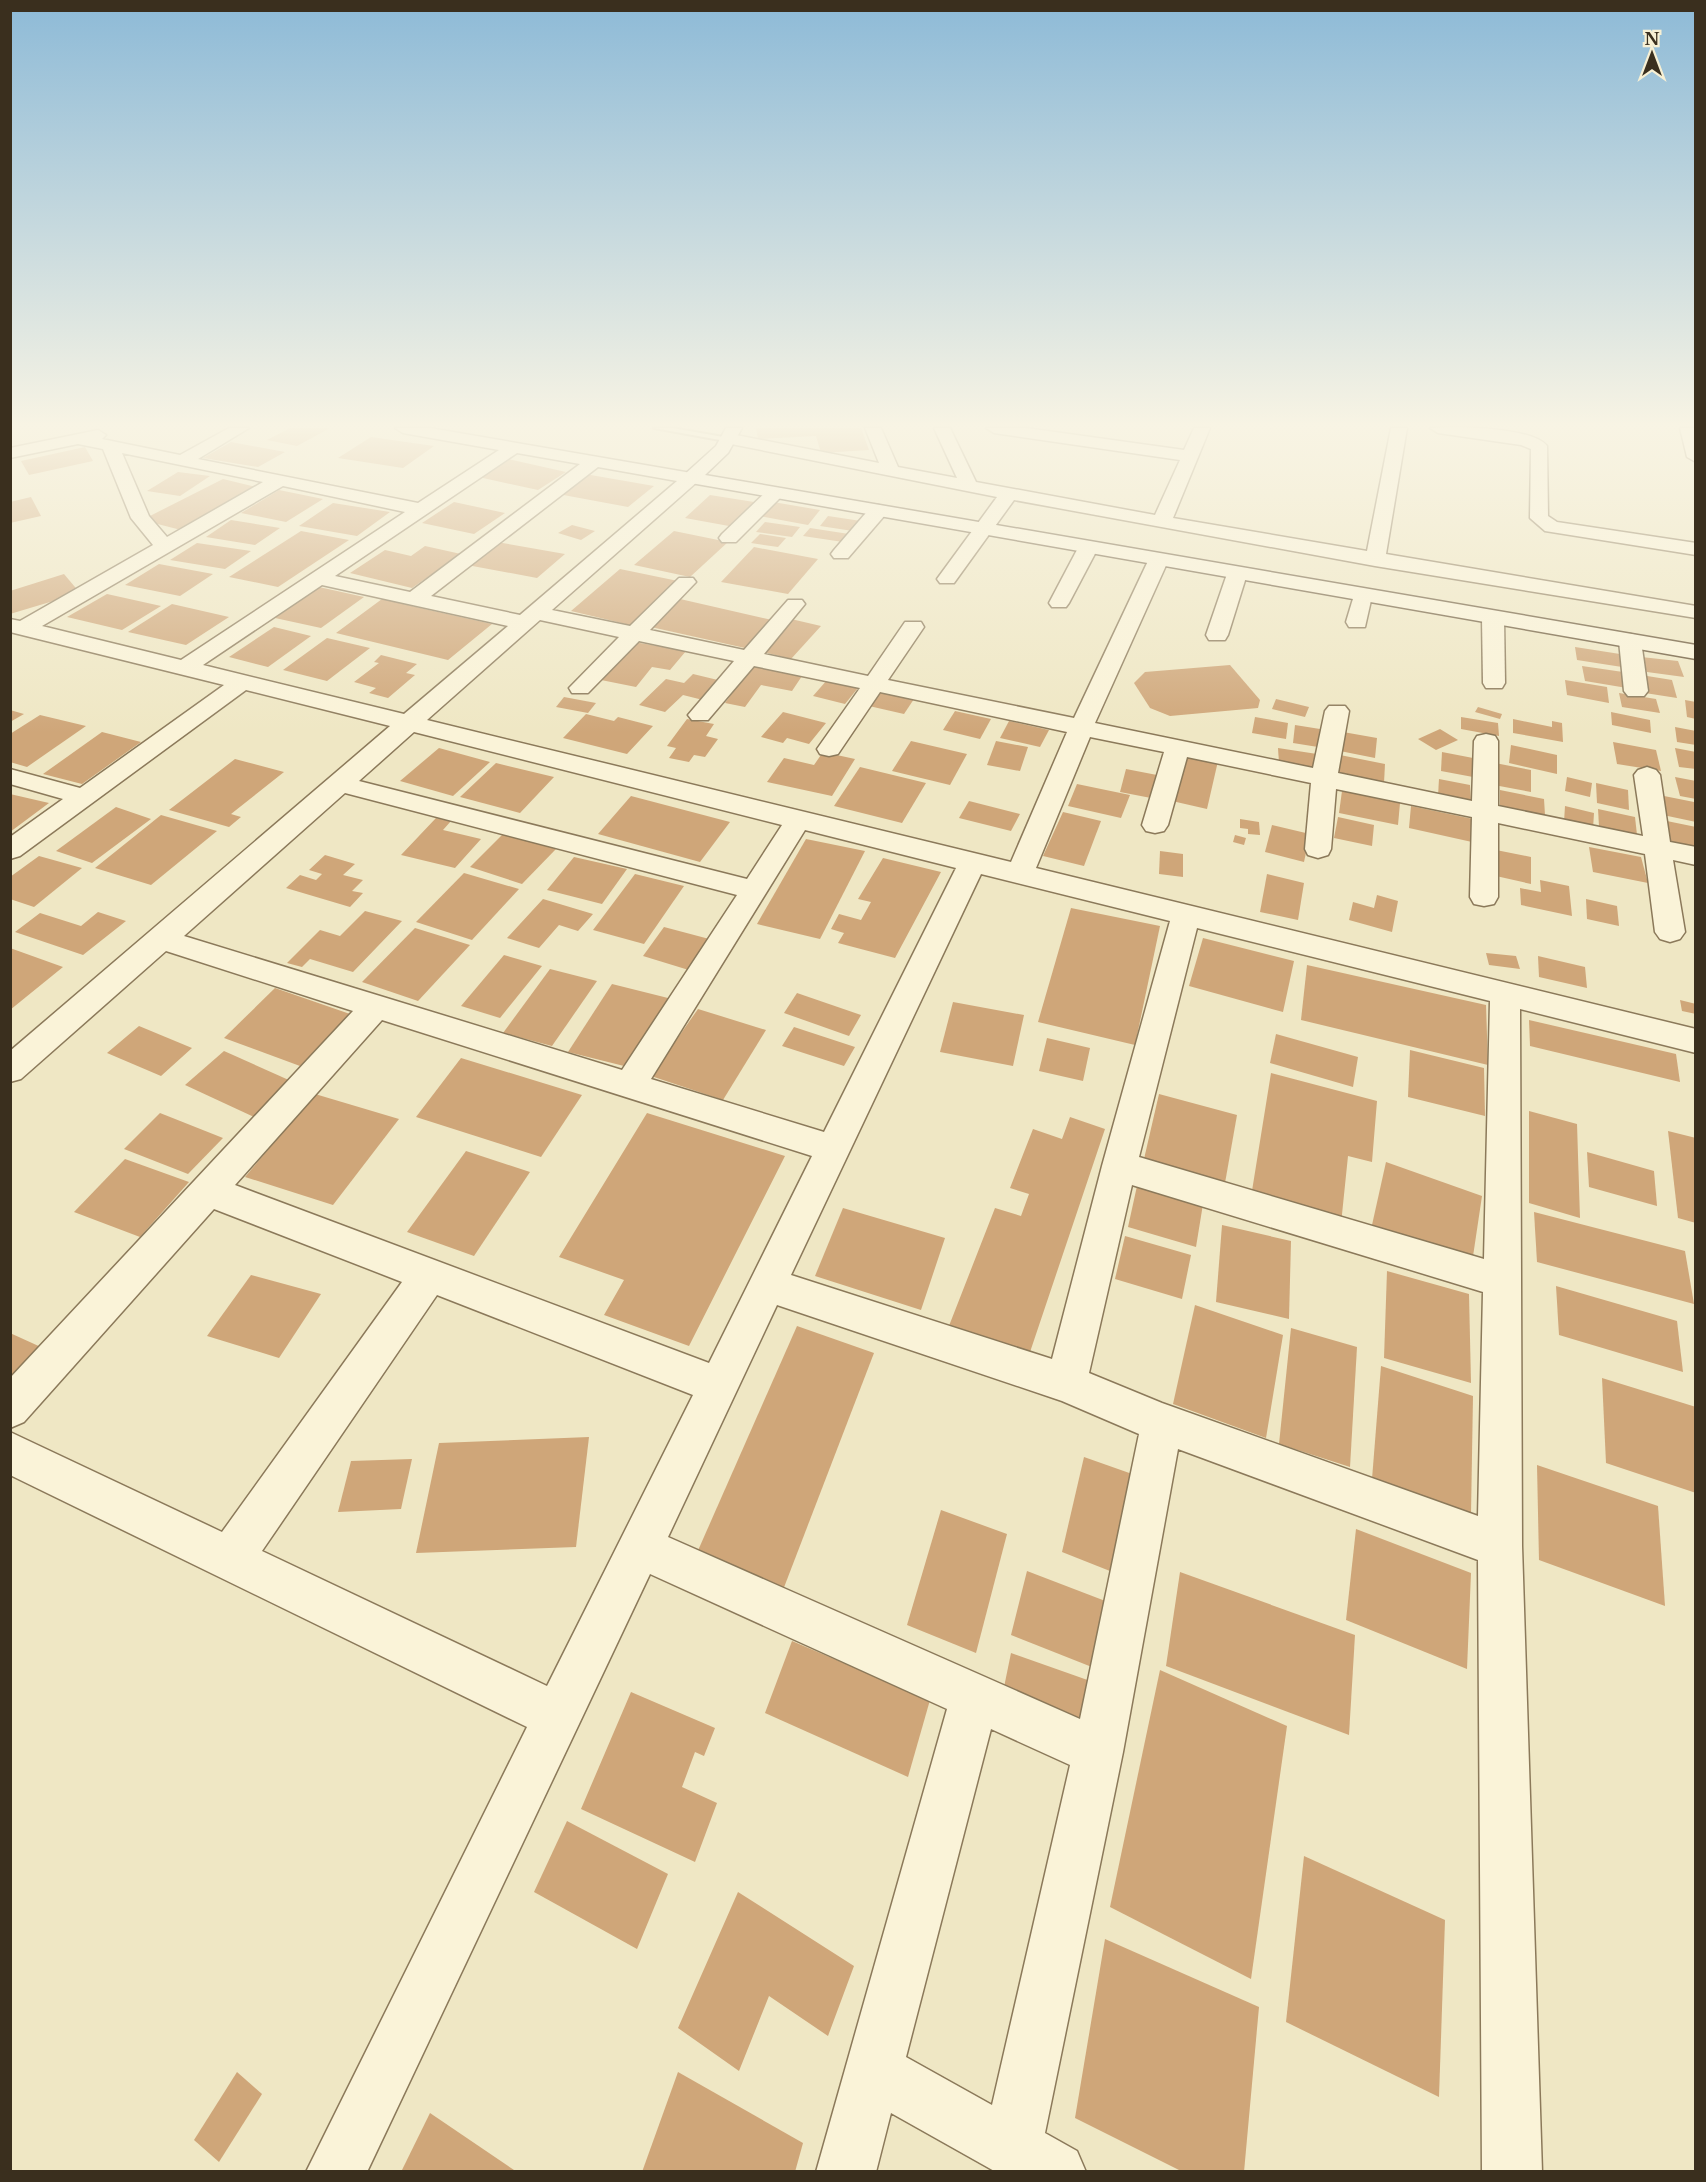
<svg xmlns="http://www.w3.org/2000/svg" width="1706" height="2182" font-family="'Libre Baskerville',serif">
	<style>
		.building { fill: #cfa679 }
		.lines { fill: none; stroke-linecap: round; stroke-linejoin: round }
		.lane-casing { stroke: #8b795a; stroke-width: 4 }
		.street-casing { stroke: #8b795a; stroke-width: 3 }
		.secondary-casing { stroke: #6d5a3d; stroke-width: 3 }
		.lane { fill: #faf3d8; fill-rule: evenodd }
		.street { fill: #faf3d8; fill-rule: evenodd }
		.secondary { fill: #faf3d8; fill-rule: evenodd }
	</style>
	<rect width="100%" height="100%" fill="#efe7c4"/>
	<g class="building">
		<path d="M290,428H330L297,446L267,440Z"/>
		<path d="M756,428H861L869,450L821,453L816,436L758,439Z"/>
		<path d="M371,437L434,446L403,468L338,458Z"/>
		<path d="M231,442L285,452L258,467L203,458Z"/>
		<path d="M85,447L93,461L29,475L21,461Z"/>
		<path d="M504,458L566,472L538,490L474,476Z"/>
		<path d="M178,472L210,476L180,496L147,491Z"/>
		<path d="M585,474L654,486L628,507L558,494Z"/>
		<path d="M223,479L260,488L181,530L142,520Z"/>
		<path d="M279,490L323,499L286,522L241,513Z"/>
		<path d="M710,495L754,502L729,526L685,518Z"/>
		<path d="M31,497L41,516L10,523V502Z"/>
		<path d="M454,502L505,513L474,534L422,523Z"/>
		<path d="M773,502L820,510L808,525L759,516Z"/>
		<path d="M333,503L390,512L357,536L299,526Z"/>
		<path d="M828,516L861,521L853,531L820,526Z"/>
		<path d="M231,520L280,528L255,545L206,537Z"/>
		<path d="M765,522L800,527L792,537L756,532Z"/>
		<path d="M572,525L595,531L581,540L558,533Z"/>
		<path d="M810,528L849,534L843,542L803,536Z"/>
		<path d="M301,531L349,540L278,587L229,577Z"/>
		<path d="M674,531L728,542L690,577L634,565Z"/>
		<path d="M760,534L786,538L778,547L751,543Z"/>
		<path d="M497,542L565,554L537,578L467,565Z"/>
		<path d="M197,543L251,551L225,569L170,560Z"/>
		<path d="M425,546L461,554L412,588L350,573L385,550L411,556Z"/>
		<path d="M754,547L818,559L788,594L721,582Z"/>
		<path d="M159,564L213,574L180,596L125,585Z"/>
		<path d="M620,569L678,581L630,625L571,611Z"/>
		<path d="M64,574L80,593L10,614V591Z"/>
		<path d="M319,587L364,597L321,628L275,618Z"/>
		<path d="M107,594L161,606L122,630L67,617Z"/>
		<path d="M382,599L429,610L492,624L448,660L336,633Z"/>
		<path d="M680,599L772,620L745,648L651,627Z"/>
		<path d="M172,604L229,617L186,645L128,632Z"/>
		<path d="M791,619L821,626L791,659L760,651Z"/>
		<path d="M274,627L311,636L268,667L229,657Z"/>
		<path d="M327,638L370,648L327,681L283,670Z"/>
		<path d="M634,642L686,651L670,670L652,667L636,687L601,680Z"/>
		<path d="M1575,647L1620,654L1622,667L1577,660Z"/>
		<path d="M381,655L417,664L406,673L415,675L388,698L369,693L376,688L354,682L379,663L374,662Z"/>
		<path d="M1641,657L1678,661L1684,677L1647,672Z"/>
		<path d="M754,663L804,673L792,691L761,685L745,707L725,703Z"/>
		<path d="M1230,665L1260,700L1258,708L1170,716L1150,708L1134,683L1145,672Z"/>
		<path d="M1582,666L1623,672L1627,688L1585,681Z"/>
		<path d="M693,674L722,681L703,700L683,695L665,712L639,705L666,679L684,683Z"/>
		<path d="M1641,675L1672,680L1677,698L1645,693Z"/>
		<path d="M827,680L858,688L845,704L813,696Z"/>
		<path d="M1565,680L1607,687L1609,703L1567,695Z"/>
		<path d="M880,691L914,699L904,714L869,706Z"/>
		<path d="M1619,693L1656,699L1660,713L1622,707Z"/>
		<path d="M564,697L596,703L588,713L556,707Z"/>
		<path d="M1276,699L1309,707L1305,717L1272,709Z"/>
		<path d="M1685,700L1696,702V719L1687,717Z"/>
		<path d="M1478,707L1502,714L1500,719L1475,712Z"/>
		<path d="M10,710L24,714L10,722Z"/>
		<path d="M955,711L991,719L980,739L943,730Z"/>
		<path d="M783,712L826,723L809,744L787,738L783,743L761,737Z"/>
		<path d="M1611,712L1650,720L1651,733L1612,725Z"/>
		<path d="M586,714L614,721L618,717L653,726L627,754L563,738Z"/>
		<path d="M40,715L86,726L27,767L10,762V734Z"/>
		<path d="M1255,717L1288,723L1286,739L1252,733Z"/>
		<path d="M1461,717L1498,723L1499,736L1461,729Z"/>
		<path d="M687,719L714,724L706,736L718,739L705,757L694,755L689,762L669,758L676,748L667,746Z"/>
		<path d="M1513,719L1552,727V721L1562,723L1563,742L1513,733Z"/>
		<path d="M1009,721L1049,730L1040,747L1000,738Z"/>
		<path d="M1295,725L1320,729L1318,747L1293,743Z"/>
		<path d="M1675,727L1696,731V745L1677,742Z"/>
		<path d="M1440,729L1458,740L1436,750L1418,739Z"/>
		<path d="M102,732L141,742L82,784L43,774Z"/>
		<path d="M1343,732L1377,738L1375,758L1340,751Z"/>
		<path d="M911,741L967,754L950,785L892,771Z"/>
		<path d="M996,741L1028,747L1020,771L987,765Z"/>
		<path d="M1613,742L1656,750L1661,771L1617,764Z"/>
		<path d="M1511,745L1557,755V774L1509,763Z"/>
		<path d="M439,748L490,762L453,796L400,781Z"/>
		<path d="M1278,748L1317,754V768L1279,763Z"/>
		<path d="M1675,748L1696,752V769L1679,767Z"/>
		<path d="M823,752L855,759L832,796L767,782L784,758L814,765Z"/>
		<path d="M1442,752L1473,758V777L1441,771Z"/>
		<path d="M1183,755L1218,761L1207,809L1172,801Z"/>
		<path d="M1340,755L1385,764L1384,783L1338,774Z"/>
		<path d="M235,759L284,772L231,814L241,817L229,827L169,810Z"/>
		<path d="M496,763L554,777L520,813L460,797Z"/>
		<path d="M1495,763L1531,770V792L1494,785Z"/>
		<path d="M860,767L926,783L902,823L834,806Z"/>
		<path d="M1126,769L1157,775L1151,798L1120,792Z"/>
		<path d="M1567,777L1592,783L1590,797L1565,791Z"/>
		<path d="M1675,777L1696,781V799L1680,796Z"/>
		<path d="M1439,779L1470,785L1471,802L1438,796Z"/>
		<path d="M1596,783L1628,790L1629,810L1597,803Z"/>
		<path d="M1077,784L1130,795L1121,818L1068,806Z"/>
		<path d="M1500,790L1544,799L1545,815L1500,806Z"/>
		<path d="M1342,791L1400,803L1398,825L1339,813Z"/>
		<path d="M10,794L49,803L10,832Z"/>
		<path d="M1659,795L1694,802L1696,822L1663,815Z"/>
		<path d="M631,796L730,822L700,862L598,834Z"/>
		<path d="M969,801L1020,814L1011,831L959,818Z"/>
		<path d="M1411,806L1473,819L1472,842L1409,828Z"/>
		<path d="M1565,806L1594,813L1593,829L1564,822Z"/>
		<path d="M116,807L151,819L92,863L56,851Z"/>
		<path d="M1598,809L1635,817L1637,835L1599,826Z"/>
		<path d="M1063,812L1101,821L1084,866L1043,856Z"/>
		<path d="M161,815L217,831L151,885L95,868Z"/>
		<path d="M1338,817L1374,825L1372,846L1334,838Z"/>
		<path d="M436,818L451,821L443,830L481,839L455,868L401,855Z"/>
		<path d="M1240,819L1259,822L1260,835L1248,834V829L1240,828Z"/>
		<path d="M1662,820L1696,827V849L1665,842Z"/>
		<path d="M1272,825L1310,834L1304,862L1265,852Z"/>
		<path d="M504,833L556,849L522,884L470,867Z"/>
		<path d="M1235,835L1246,838L1244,845L1233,842Z"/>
		<path d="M806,839L865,851L820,939L757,924Z"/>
		<path d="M1589,847L1641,857L1648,883L1593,872Z"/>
		<path d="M1496,850L1531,857V884L1496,876Z"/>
		<path d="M1160,851L1183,854V877L1159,874Z"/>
		<path d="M325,855L355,864L343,875L363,880L352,891L363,893L350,907L286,888L300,875L316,880L322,874L309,870Z"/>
		<path d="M39,856L82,868L34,907L10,899V877Z"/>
		<path d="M574,857L627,869L602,904L547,890Z"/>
		<path d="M883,858L941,872L895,958L838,943L844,933L831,929L839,914L861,920L871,902L858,899Z"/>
		<path d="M464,873L519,889L472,940L416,922Z"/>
		<path d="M635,874L684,886L644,944L593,930Z"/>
		<path d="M1267,874L1304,883L1298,920L1260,912Z"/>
		<path d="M1540,880L1569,886L1572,916L1521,905L1520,888L1541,892Z"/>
		<path d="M1377,895L1398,901L1392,932L1349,920L1353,902L1374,908Z"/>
		<path d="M543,899L593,914L578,931L559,925L539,948L507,938Z"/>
		<path d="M1586,899L1617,906L1619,926L1587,919Z"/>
		<path d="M1071,908L1160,926L1135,1045L1038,1022Z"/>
		<path d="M365,911L402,921L353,972L310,959L302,967L287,963L320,930L340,936Z"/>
		<path d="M98,912L126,921L83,955L15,932L40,913L81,926Z"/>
		<path d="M664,927L713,940L692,971L643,956Z"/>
		<path d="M415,928L470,945L418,1001L362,982Z"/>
		<path d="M1203,938L1294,961L1283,1012L1189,986Z"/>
		<path d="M10,948L63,967L10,1010Z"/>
		<path d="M1486,953L1516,956L1520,969L1489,965Z"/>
		<path d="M504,955L542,966L500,1018L461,1006Z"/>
		<path d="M1538,956L1585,967L1587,988L1539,977Z"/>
		<path d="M1307,965L1486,1005L1488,1065L1301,1020Z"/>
		<path d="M550,969L597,981L552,1046L503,1033Z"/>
		<path d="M612,984L672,999L632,1068L568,1052Z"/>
		<path d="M275,988L350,1014L300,1066L224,1038Z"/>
		<path d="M797,993L861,1015L849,1036L784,1013Z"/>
		<path d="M1680,1000L1696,1004V1014L1682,1011Z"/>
		<path d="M953,1002L1024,1015L1013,1066L940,1052Z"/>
		<path d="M698,1009L766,1030L723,1100L651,1076Z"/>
		<path d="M1529,1020L1676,1054L1680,1082L1530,1046Z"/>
		<path d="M139,1026L192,1048L161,1076L107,1053Z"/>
		<path d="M794,1027L855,1047L844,1066L782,1046Z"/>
		<path d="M1276,1034L1358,1057L1353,1087L1270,1063Z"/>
		<path d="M1047,1038L1090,1048L1083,1081L1039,1071Z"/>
		<path d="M1410,1050L1484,1068L1485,1116L1408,1097Z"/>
		<path d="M224,1051L291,1081L254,1117L185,1085Z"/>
		<path d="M461,1058L582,1095L541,1157L416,1117Z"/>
		<path d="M1271,1073L1377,1101L1372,1162L1348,1156L1341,1224L1251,1197Z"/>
		<path d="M315,1094L399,1119L333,1205L245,1177Z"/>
		<path d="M1159,1094L1237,1115L1225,1183L1144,1159Z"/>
		<path d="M1529,1111L1577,1124L1580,1218L1529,1203Z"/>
		<path d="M160,1113L223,1138L188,1174L124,1149Z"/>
		<path d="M647,1113L785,1156L689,1346L604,1315L624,1280L559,1257Z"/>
		<path d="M1070,1117L1105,1129L1027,1361L947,1331L995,1208L1021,1216L1029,1194L1010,1188L1033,1129L1062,1139Z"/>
		<path d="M1668,1131L1696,1138V1223L1678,1218Z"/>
		<path d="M466,1151L530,1172L474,1256L407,1232Z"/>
		<path d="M1587,1152L1654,1171L1657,1206L1589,1187Z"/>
		<path d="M125,1159L189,1182L140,1237L74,1212Z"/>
		<path d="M1386,1162L1482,1196L1472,1263L1372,1225Z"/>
		<path d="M1137,1186L1203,1204L1196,1247L1128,1227Z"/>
		<path d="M843,1208L945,1238L921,1310L815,1276Z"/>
		<path d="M1534,1212L1685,1251L1694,1304L1537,1262Z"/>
		<path d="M1222,1225L1291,1241L1289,1319L1216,1302Z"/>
		<path d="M1125,1236L1191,1255L1182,1299L1115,1279Z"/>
		<path d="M1387,1271L1469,1294L1471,1383L1384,1358Z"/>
		<path d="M251,1275L321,1294L279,1358L207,1336Z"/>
		<path d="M1556,1286L1677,1321L1683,1372L1559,1335Z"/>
		<path d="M1195,1305L1283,1335L1266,1438L1173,1404Z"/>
		<path d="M797,1326L874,1353L783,1590L696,1555Z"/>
		<path d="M1291,1328L1357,1347L1350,1467L1279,1444Z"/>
		<path d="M10,1333L43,1348L10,1383Z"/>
		<path d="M1381,1366L1473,1396L1471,1514L1372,1479Z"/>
		<path d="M1602,1378L1696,1407V1493L1606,1463Z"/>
		<path d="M589,1437L576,1547L416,1553L439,1443Z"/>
		<path d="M1084,1457L1135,1475L1115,1573L1062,1552Z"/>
		<path d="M412,1459L401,1509L338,1512L351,1461Z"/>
		<path d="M1537,1465L1658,1506L1665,1606L1539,1560Z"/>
		<path d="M941,1510L1007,1534L976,1653L907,1625Z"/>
		<path d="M1356,1529L1471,1573L1467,1669L1346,1620Z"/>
		<path d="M1027,1571L1121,1607L1107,1673L1011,1635Z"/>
		<path d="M1180,1572L1355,1635L1349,1735L1166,1666Z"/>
		<path d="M792,1641L930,1700L908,1777L765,1713Z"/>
		<path d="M1011,1653L1096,1683L1088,1728L1002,1697Z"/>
		<path d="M1160,1670L1287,1726L1251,1979L1110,1907Z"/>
		<path d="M631,1692L715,1728L704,1756L695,1752L682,1787L717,1803L695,1862L581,1809Z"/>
		<path d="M567,1821L668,1874L637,1949L534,1892Z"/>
		<path d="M1304,1856L1445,1920L1439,2097L1286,2022Z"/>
		<path d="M738,1892L854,1966L828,2036L769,1996L739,2071L678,2028Z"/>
		<path d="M1105,1939L1259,2007L1244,2172H1183L1075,2118Z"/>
		<path d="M237,2072L262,2094L219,2162L194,2140Z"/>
		<path d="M678,2072L803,2143L795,2172H642Z"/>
		<path d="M430,2113L517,2172H401Z"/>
	</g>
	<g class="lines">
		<g class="lane-casing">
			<path id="lane" d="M654,428H672L735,439L731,442Z"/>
		</g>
		<g class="street-casing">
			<g id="street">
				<path d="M229,428H249L198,459L418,503L499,450L403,433L395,428H430L697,474L700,478L697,482L552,610L630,626L679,578H693L696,582L650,630L744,650L788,600H802L805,604L764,654L868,676L905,622H921L924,627L888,680L1074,718L1148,561L1151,557H1165L1168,561L1095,723L1313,768L1325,711L1329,706H1345L1349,711L1338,773L1472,801L1474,741L1477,736L1486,734L1495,736L1498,741V806L1643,836L1634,775L1638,770L1647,767L1656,770L1660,775L1670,842L1696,847V865L1673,860L1685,932L1680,939L1670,942L1660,939L1655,932L1645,854L1498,823V897L1494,904L1484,906L1474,904L1470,897L1472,817L1336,789L1331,849L1328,855L1318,858L1308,855L1305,849L1311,783L1187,757L1168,825L1164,831L1155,833L1146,831L1142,825L1164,752L1090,737L1036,868L1696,1029V1053L1520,1009L1522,1546L1542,2172H1482L1478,1560L1178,1449L1123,1752L1045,2133L1077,2151L1086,2172H996L891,2113L876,2172H816L947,1709L650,1574L367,2172H306L527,1727L10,1475V1432L222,1532L402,1282L214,1209L24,1422L10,1428V1378L353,1011L166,951L21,1079L10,1082V1051L390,726L246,690L20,856L10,859V837L63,799L10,784V769L80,788L224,685L10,632V619L20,621L153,545L131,518L103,449L78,444L10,458V448L98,430L106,435L102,439L180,455ZM122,453L263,482L167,537L149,516ZM517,453L580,464L410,592L335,576ZM598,467L677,481L520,615L431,596ZM283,486L405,512L181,660L42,626ZM322,585L508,626L404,714L203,665ZM540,620L619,637L569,688L572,693H588L639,641L734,661L688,715L692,720H708L754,666L860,688L817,749L820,754L829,756L838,754L880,692L1067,732L1011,862L427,720ZM414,732L782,825L747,879L359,781ZM345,793L737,895L622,1070L184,936ZM805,830L956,868L824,1132L651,1079ZM981,874L1170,921L1102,1166L1052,1359L791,1275ZM1197,928L1490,1001L1484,1259L1139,1157ZM382,1020L812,1156L709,1363L235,1185ZM1132,1185L1483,1292L1478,1516L1162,1403L1089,1373ZM437,1295L693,1395L547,1686L262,1551ZM777,1305L1062,1401L1139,1434L1080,1719L668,1537ZM991,1729L1070,1765L992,2105L906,2057Z"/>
				<path d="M865,428H881L898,467L957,478L934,428H950L976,482L1155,515L1180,460L994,433L986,428H1026L1184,450L1194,428H1210L1173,518L1367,551L1391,428H1407L1386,554L1696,606V618L1375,566L1014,500L954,583H940L937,579L997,497L731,444L723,439L731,434L879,463Z"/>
				<path d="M1430,428C1453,426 1533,427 1547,446L1548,516L1557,522L1696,543V555L1545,531L1530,518L1531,449L1521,445L1438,433Z"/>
				<path d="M1680,428H1696V462L1687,457Z"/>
				<path d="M775,488L784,493L781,497L736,542H722L719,538L722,534L769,489Z"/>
				<path d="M878,505L885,507L887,511L885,515L848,558H834L831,554L834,550L871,507Z"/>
				<path d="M1088,542L1098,548L1069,603L1066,607H1052L1049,603L1078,548Z"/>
				<path d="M1237,568L1244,570L1247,574L1228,635L1225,640H1209L1206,635L1227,574L1230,570Z"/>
				<path d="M1362,590L1369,592L1372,596L1365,627H1349L1346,622L1355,592Z"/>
				<path d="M1493,612L1501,613L1504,618L1505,683L1502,688H1486L1483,683L1482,618L1485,613Z"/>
				<path d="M1630,634L1638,636L1641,641L1648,691L1644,696H1628L1624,691L1619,641L1622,636Z"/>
			</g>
		</g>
		<g class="secondary-casing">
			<path id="secondary" d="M726,428H742L728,453L705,475L1696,645V659L685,482L682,478L685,474L716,446Z"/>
		</g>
		<use href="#lane" class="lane"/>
		<use href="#street" class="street"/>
		<use href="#secondary" class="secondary"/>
	</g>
	<linearGradient id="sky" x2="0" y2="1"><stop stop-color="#8dbad7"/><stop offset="0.58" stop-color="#f8f4e4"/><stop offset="1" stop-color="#f8f4e4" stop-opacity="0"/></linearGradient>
	<rect width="1706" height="733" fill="url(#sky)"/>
	<rect width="1706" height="2182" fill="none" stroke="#3a2f1e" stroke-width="24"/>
	<g transform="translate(1652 54)" stroke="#f7f0d4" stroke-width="4.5" paint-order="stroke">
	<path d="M0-4.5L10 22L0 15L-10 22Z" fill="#3a2f1e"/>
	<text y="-9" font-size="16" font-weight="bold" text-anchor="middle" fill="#3a2f1e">N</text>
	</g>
</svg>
